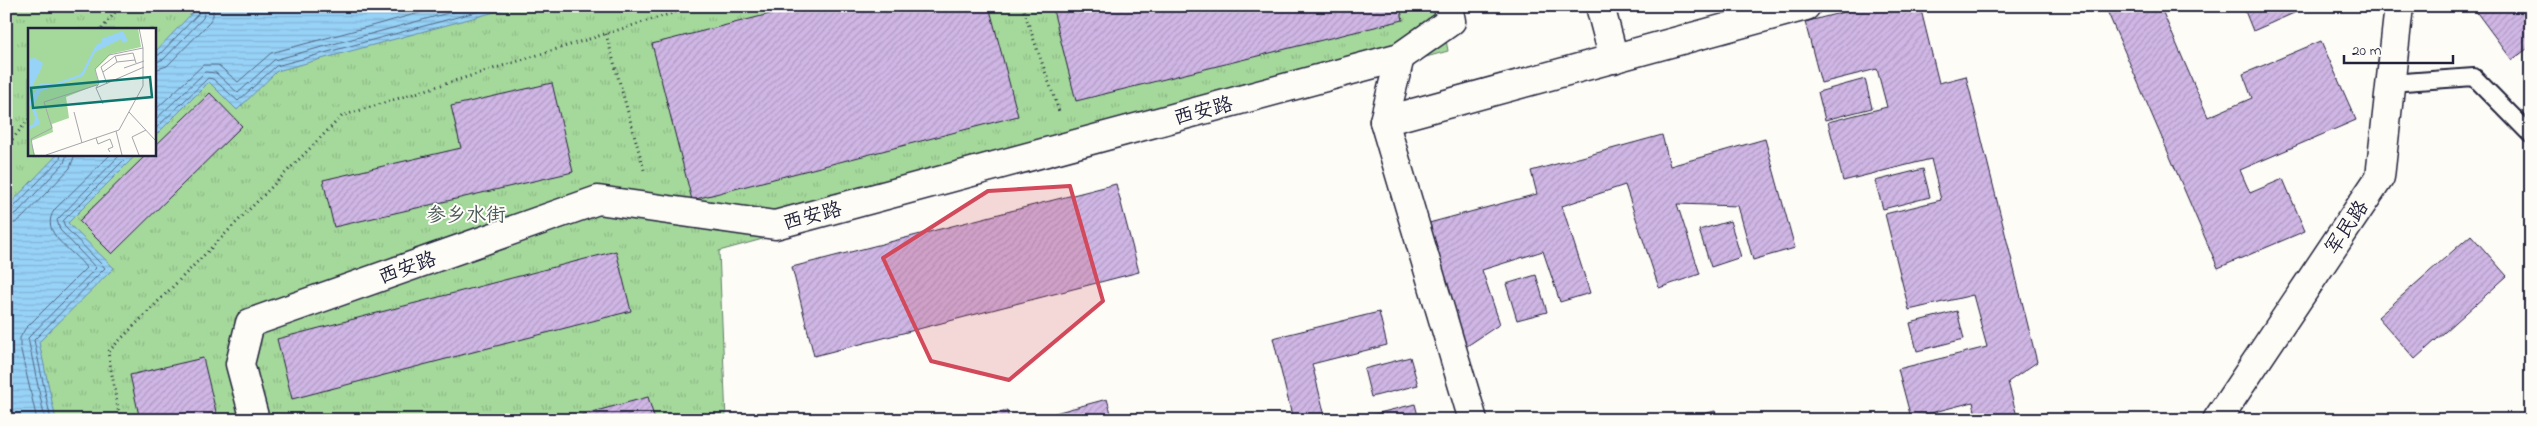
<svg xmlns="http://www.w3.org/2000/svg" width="2537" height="426" font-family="'Indie Flower','LXGW WenKai TC',sans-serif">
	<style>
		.grass { fill: url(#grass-tufts); stroke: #647e6b; fill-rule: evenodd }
		.water { fill: url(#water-rules); stroke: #688cac }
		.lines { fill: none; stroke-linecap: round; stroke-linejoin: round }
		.shore { stroke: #516886; stroke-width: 1 }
		.building { fill: url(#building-hatch); stroke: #22223b }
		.lane-casing { stroke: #22223b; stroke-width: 20 }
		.street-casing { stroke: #22223b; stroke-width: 31 }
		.secondary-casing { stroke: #22223b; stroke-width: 31 }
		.path { stroke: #22223b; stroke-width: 3; stroke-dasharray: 1 4; stroke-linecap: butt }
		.lane { stroke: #fdfcf7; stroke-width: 16 }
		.street { stroke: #fdfcf7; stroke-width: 28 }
		.secondary { stroke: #fdfcf7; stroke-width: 28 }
		.marked { fill: #d1495b; fill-opacity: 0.2; stroke: #d1495b; stroke-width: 4; stroke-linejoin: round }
		.labels { text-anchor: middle; stroke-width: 4; stroke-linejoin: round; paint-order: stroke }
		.street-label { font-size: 20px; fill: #22223b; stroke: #fdfcf7 }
		.park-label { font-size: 20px; fill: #495958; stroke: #fdfcf7 }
		.inset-road { fill: none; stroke: #a5a5ac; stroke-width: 1 }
		.view { fill: #0f766e; fill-opacity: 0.15; stroke: #0f766e; stroke-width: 2.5 }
		.inset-edge { fill: none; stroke: #22223b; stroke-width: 2.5 }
	</style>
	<defs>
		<pattern id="grass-tufts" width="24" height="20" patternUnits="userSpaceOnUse" patternTransform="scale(1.25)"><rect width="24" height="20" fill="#a5d99b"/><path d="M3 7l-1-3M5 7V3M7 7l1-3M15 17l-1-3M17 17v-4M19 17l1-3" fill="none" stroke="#8eba86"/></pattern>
		<pattern id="water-rules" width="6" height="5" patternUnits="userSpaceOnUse" patternTransform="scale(1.25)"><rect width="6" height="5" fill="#97d2f7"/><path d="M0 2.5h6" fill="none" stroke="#82b4d5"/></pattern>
		<pattern id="building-hatch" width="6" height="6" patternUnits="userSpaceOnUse" patternTransform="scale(1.25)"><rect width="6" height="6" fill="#cfb6e4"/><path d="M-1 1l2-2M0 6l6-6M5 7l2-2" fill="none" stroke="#b19cc4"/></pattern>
	</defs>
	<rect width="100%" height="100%" fill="#fdfcf7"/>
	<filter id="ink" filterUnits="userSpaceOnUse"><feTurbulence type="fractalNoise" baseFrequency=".02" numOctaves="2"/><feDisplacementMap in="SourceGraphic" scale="10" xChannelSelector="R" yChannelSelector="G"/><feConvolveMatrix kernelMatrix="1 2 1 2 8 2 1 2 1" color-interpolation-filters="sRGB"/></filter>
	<g filter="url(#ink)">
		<path class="grass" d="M6,6H1440L1448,51L719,251L726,420H6ZM29,29H154V154H29Z"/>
		<g class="water">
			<path d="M193,6H517L277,71L237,110L209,82L154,137V53L195,10Z"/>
			<path d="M58,154H137L68,223L114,268L39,342L56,420H6V208Z"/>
		</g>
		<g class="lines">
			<g class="shore">
				<path d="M154,56L159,55L198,14L199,6"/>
				<path d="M154,63L164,59L203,18L206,6"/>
				<path d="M154,70L167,66L208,24L213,16V6"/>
				<path d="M154,111L203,65H218L238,82L271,53L445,6"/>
				<path d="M154,121L205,72L216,73L238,93L274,60L474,6"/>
				<path d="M154,130L208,78L213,79L238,101L276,66L498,6"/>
				<path d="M6,211L12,209L60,159L61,154"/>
				<path d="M6,217L17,213L64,163L67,154"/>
				<path d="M6,224L15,223L22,218L70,168L75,154"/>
				<path d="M37,420L20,346V338L25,329L86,268C75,250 37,234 55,209L111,154"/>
				<path d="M45,420L28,338L96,268L60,230L57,220L121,154"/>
				<path d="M51,420L34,340L105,268L65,227L63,221L130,154"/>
			</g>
		</g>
		<g class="building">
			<path d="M801,6H989L1018,116L692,200L652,44Z"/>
			<path d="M1052,6H1400L1403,20L1076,101Z"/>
			<path d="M1867,6H1920L1939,83L1966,76L2037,362L2008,382L2018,420H1977L1973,402L1911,418L1898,369L1987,347L1973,295L1909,310L1885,214L1941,200L1931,159L1843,181L1828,122L1887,107L1877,69L1821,83L1805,22Z"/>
			<path d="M2105,6H2165L2161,8L2208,117L2252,98L2243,74L2321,41L2356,120L2240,170L2250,193L2283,179L2305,231L2218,268Z"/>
			<path d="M2243,6H2310L2253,31Z"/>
			<path d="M2472,6H2531V46L2512,60Z"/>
			<path d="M1865,79L1872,108L1825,120L1818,92Z"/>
			<path d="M552,83L573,172L334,227L323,180L461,148L451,106Z"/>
			<path d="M210,93L242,126L112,254L79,221L147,154H154V147Z"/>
			<path d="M1662,135L1670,166L1765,139L1795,248L1753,260L1738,206L1677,204L1700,274L1659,288L1625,185L1562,206L1590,293L1560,302L1543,251L1482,270L1500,324L1464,348L1429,223L1537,194L1531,171Z"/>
			<path d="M1923,169L1930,197L1883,209L1875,181Z"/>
			<path d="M1116,184L1139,272L814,356L792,267Z"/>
			<path d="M1730,221L1741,257L1711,267L1699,230Z"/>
			<path d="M2471,235L2507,276L2415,359L2378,317Z"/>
			<path d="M616,251L631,311L292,399L277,339Z"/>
			<path d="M1536,275L1547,312L1517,320L1506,284Z"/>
			<path d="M1957,311L1964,339L1917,351L1910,323Z"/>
			<path d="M1379,312L1387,345L1312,364L1326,420H1293L1273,338Z"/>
			<path d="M1410,357L1418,385L1371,397L1364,369Z"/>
			<path d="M203,358L218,420H140L130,375Z"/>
			<path d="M648,397L655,420H563Z"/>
			<path d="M1107,399L1113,420H1029Z"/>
			<path d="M1415,404L1419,420H1351Z"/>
			<path d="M1007,410L1009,420H970Z"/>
			<path d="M1715,411L1718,420H1680Z"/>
			<path d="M1945,413L1947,420H1923Z"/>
		</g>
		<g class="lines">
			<g class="lane-casing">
				<path id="lane" d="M2390,83L2474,77L2531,135"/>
			</g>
			<g class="street-casing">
				<g id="street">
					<path d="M1600,6L1614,59"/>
					<path d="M1400,57L1384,121L1473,420"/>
					<path d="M1384,121L1806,6"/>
					<path d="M255,420L240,364L250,323L598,200L775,225L1400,57L1451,21L1448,6"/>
				</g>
			</g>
			<g class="secondary-casing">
				<path id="secondary" d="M2217,420L2380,177L2399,6"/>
			</g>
			<g class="path">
				<path d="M1022,6L1060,114"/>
				<path d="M102,29L120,6"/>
				<path d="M606,34L645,173"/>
				<path d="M6,147L29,119"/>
				<path d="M120,420L108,352L342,116L695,6"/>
			</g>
			<use href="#lane" class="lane"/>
			<use href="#street" class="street"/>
			<use href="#secondary" class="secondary"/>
		</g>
	</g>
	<path class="marked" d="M1070,186L1103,301L1009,380L931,361L883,258L988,191Z"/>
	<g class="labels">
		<g class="street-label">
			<text transform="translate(1203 110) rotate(-15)" y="7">西安路</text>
			<text transform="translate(812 215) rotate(-15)" y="7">西安路</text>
			<text transform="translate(2346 227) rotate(-56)" y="7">军民路</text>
			<text transform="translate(407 267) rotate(-20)" y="7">西安路</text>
		</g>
		<g class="park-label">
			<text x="466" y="221">参乡水街</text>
		</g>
	</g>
	<g transform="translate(28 28)">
		<rect width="128" height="128" fill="#fdfcf7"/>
		<path d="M0,0H110L113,19L83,26L67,42L71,56L38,69L41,90L24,96L25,104L3,113L7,127H0Z" fill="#a5d99b"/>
		<path d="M0,0H30V3L26,10L0,23Z" fill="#a5d99b"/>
		<path d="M95,3L100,13L95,15L93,11L67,24L55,48L13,63L6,76L12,96L0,102V98L6,96L7,89L1,74L12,55L26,56L53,46L68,17L74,14L73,11ZM7,30L15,35L14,39L0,67V31Z" fill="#97d2f7"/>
		<path class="inset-road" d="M89,34L107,32M96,40L116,33M75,44L89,34L87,28M79,56L73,39L87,28L105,25L108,35M68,60L116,39M75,76L68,60L71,55L67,41L81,27L115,20M46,84L54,115M101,84L128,113M88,103L94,127M68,110L70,116L82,111L85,119L80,121L82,124M6,127L3,111L24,100L16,74L69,57M18,127L91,102L115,58V20L111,0M111,127L104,109L118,102"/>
		<path class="view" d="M122,49L124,69L5,80L3,60Z"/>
		<rect width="128" height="128" class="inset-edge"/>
	</g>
	<rect width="2537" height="426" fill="none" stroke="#fdfcf7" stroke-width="25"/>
	<rect x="12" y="12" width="2512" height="401" fill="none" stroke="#22223b" stroke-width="2" filter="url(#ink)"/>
	<path d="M2344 55v8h109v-8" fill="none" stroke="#22223b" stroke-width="2.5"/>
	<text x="2352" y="55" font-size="15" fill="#22223b" stroke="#fdfcf7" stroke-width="4" paint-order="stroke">20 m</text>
</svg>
